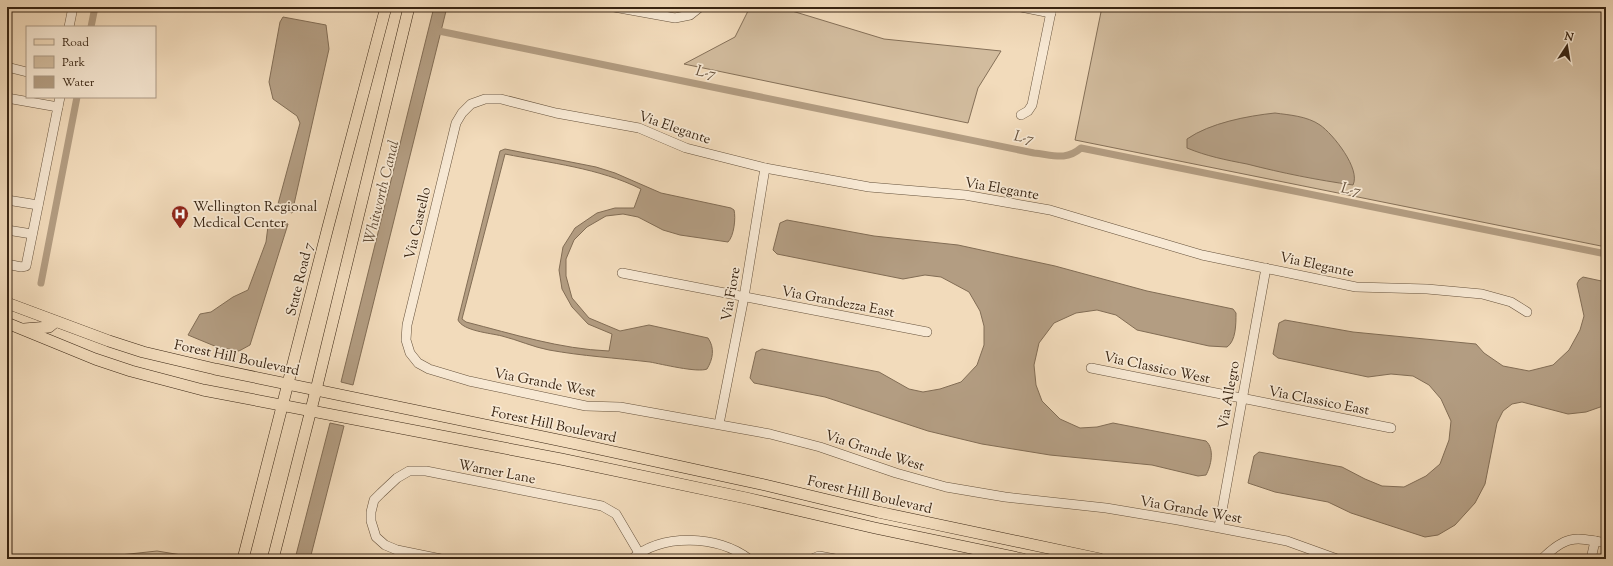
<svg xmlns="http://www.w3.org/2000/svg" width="1613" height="566" font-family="'Sorts Mill Goudy',serif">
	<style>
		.green { fill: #d2bc9e; stroke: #857058 }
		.water { fill: #b39d82; stroke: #826d55; fill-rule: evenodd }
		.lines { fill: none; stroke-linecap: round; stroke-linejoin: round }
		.canal { stroke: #b39d82; stroke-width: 7 }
		.minor-casing { stroke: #66523c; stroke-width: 10 }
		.major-casing { stroke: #382412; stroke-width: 12 }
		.minor { stroke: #f7e8d3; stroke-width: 9 }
		.major { stroke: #f2dbbb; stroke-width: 11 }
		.labels { text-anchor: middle; stroke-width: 3.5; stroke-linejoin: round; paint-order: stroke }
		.street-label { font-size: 14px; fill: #382412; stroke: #f7e8d3 }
		.poi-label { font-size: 14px; fill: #382412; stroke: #f7e8d3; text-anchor: start }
		.water-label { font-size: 15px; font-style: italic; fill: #634e39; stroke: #f7e8d3 }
	</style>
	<rect width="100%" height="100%" fill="#f2dbbb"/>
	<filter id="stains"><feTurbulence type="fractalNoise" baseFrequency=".005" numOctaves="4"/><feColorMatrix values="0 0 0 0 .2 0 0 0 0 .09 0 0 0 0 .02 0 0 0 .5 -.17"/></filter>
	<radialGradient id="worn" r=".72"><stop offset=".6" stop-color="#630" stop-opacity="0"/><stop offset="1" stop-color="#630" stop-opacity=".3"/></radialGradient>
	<g class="green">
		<path d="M750,7H779L884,39L1001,51L978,88L968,123L684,64L735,37Z"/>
		<path d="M1102,7H1606V247L1075,140Z"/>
		<path d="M157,551L206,559H113L120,555Z"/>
	</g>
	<g class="water">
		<path d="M434,7H447L353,385L341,382Z"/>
		<path d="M283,17L326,25L329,49L292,213L278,208V204L300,123L297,116L273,99L269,82L280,22Z"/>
		<path d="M1275,113C1289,115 1307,116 1320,125C1333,134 1361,169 1353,185C1317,180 1282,173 1247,164C1226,160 1206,156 1187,148V139C1210,123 1247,116 1275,113Z"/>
		<path d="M505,149L596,167L615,173L661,193L731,208L734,210C736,218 734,236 728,242L680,235L663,230L638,217L623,214L606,216L587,227L574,240L566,259V276L572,298L589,318L620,331L649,325L708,338C715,348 713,359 707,369C698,373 661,364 650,362C616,358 582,356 549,350C533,347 518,340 502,336C490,333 463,331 458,320L498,159L500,151ZM505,154C550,163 599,168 641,189L634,208H615L597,213L575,228L563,247L559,270L562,289L572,307L588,324L612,334L609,351C560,349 513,334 466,322L462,319Z"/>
		<path d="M787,220L874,236L958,245L1055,266L1147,291L1233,309L1236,313C1236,324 1236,341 1227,347L1209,346L1137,330L1116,315L1097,310L1076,313L1054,323L1039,343L1034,365L1036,385L1042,401L1060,419L1080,428L1097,427L1113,423L1206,441C1215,449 1211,466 1206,475L1198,476L1152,465L1050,455L982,444L928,431L825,397L754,383L750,378L756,352L762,349L879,372L909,389L923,392L940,389L961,382L977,365L984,345V326L980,311L969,292L941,277L925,275L903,279L777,254L773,250L780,223Z"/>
		<path d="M274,221L288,224L250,345L239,351L217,347L188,335L200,314L211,312L233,297L248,290L266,242L268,226Z"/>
		<path d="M1583,277L1606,282V405L1586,412L1568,414L1522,402L1512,404L1503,411L1497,423L1485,484L1475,503L1455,525L1438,535L1425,537L1351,513L1328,502L1275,492L1248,483L1254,456L1259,452L1342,467L1365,479L1382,486L1404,487L1426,476L1440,464L1449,440L1451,421L1441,399L1429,385L1413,376L1391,374L1368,377L1278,358L1273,354L1279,323L1285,320L1353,332L1476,344L1484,353L1503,366L1529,371L1553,365L1569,350L1580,330L1584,316L1577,284L1579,280Z"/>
		<path d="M330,423L344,426L310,559H295Z"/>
	</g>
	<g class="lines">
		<g class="canal">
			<path d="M91,27L95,7"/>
			<path d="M434,30L1034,153C1053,155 1066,161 1081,148L1606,254"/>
			<path d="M41,283L77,97"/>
		</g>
		<g class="minor-casing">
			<g id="minor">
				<path d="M614,7L675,18L690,15L700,7"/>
				<path d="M1021,7L1051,13"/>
				<path d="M69,27L73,7"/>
				<path d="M7,48V47"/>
				<path d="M7,67L27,72"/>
				<path d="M7,98L58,107"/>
				<path d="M1021,115L1028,111L1032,105L1052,7"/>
				<path d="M7,200L38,205"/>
				<path d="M7,230L32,234"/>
				<path d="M7,264L21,267L26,266L60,97"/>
				<path d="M622,273L927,332"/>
				<path d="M1091,368L1391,428"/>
				<path d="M719,424L744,297L765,168"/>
				<path d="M1219,527L1266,268"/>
				<path d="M441,559L397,550L385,545L376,537L371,521V512L374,500L381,493L397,478L409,471H426L602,506L616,514L639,553"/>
				<path d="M632,559C662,533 718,535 749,559"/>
				<path d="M812,559L819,556L835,559"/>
				<path d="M1337,559L1287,541L1178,520L1106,508L1005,497L946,487L896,473L820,447L770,434L620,407L586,406L469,381L429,369L418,363L410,353L406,340L407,325L456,123L462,113L471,104L485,99H501L556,113L639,128L686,148L765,168L869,187L965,195L1050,210L1202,255L1356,287L1427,289L1482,294L1511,302L1527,312"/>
				<path d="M1542,559C1566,535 1574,537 1606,543"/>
				<path d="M1591,559L1595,541"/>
			</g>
		</g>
		<g class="major-casing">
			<g id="major">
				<path d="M7,303L109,341L143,352L215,369L577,444L765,485L878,512L1100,559"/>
				<path d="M7,323L95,359L131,371L203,390L561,459L746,498L875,528L1023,559"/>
				<path d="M24,329L49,327L55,322"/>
				<path d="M243,559L328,227L386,7"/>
				<path d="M273,559L316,390L409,7"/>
			</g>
		</g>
		<use href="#minor" class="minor"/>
		<use href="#major" class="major"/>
	</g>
	<defs>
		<g id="hospital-pin" transform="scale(0.9)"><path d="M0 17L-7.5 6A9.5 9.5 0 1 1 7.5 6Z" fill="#8f2418" stroke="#f7e8d3"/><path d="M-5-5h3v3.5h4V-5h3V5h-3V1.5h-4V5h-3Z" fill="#fff"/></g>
	</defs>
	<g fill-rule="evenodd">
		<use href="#hospital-pin" x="180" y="214"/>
	</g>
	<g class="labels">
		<g class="street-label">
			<text transform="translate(675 127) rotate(19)" y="5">Via Elegante</text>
			<text transform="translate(1002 188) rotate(10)" y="5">Via Elegante</text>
			<text transform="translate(417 223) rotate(-77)" y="5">Via Castello</text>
			<text transform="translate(1317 264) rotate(12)" y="5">Via Elegante</text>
			<text transform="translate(299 279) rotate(-76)" y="5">State Road 7</text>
			<text transform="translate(730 294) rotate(-80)" y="5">Via Fiore</text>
			<text transform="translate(838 301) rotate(11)" y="5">Via Grandezza East</text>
			<text transform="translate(237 357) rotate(12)" y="5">Forest Hill Boulevard</text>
			<text transform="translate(1157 367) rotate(12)" y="5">Via Classico West</text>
			<text transform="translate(545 382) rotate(11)" y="5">Via Grande West</text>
			<text transform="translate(1228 395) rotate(-80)" y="5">Via Allegro</text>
			<text transform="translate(1319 400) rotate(11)" y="5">Via Classico East</text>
			<text transform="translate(554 424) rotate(12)" y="5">Forest Hill Boulevard</text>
			<text transform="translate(875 450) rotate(18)" y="5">Via Grande West</text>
			<text transform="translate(497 471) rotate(11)" y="5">Warner Lane</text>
			<text transform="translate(870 494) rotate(13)" y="5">Forest Hill Boulevard</text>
			<text transform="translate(1191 509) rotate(10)" y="5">Via Grande West</text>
		</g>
		<g class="poi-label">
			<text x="193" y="211">Wellington Regional<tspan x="193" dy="16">Medical Center</tspan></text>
		</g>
		<g class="water-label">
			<text transform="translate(706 72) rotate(12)" y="5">L-7</text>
			<text transform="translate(1024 137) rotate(11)" y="5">L-7</text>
			<text transform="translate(1351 189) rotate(11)" y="5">L-7</text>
			<text transform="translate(381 192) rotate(-76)" y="5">Whitworth Canal</text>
		</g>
	</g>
	<rect width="1613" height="566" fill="none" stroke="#f2dbbb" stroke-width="24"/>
	<rect x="8" y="8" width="1597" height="550" fill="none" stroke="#382412" stroke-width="2"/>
	<rect x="12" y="12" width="1589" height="542" fill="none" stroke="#382412"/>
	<rect x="26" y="26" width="130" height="72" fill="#f7e8d3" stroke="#ab9a86"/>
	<rect x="34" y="39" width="20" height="6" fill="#f2dbbb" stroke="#ab9a86"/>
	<text x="62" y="46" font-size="12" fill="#382412">Road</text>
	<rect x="34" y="56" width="20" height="12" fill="#d2bc9e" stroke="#ab9a86"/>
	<text x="62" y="66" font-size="12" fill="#382412">Park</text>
	<rect x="34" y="76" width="20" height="12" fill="#b39d82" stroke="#ab9a86"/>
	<text x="62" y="86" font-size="12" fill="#382412">Water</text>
	<g transform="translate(1567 46) rotate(12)" stroke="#f7e8d3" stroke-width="3" paint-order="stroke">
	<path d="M0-3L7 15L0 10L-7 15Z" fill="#382412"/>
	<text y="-6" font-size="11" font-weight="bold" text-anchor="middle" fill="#382412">N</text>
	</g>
	<rect width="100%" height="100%" filter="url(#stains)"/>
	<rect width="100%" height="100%" fill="url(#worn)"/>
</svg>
